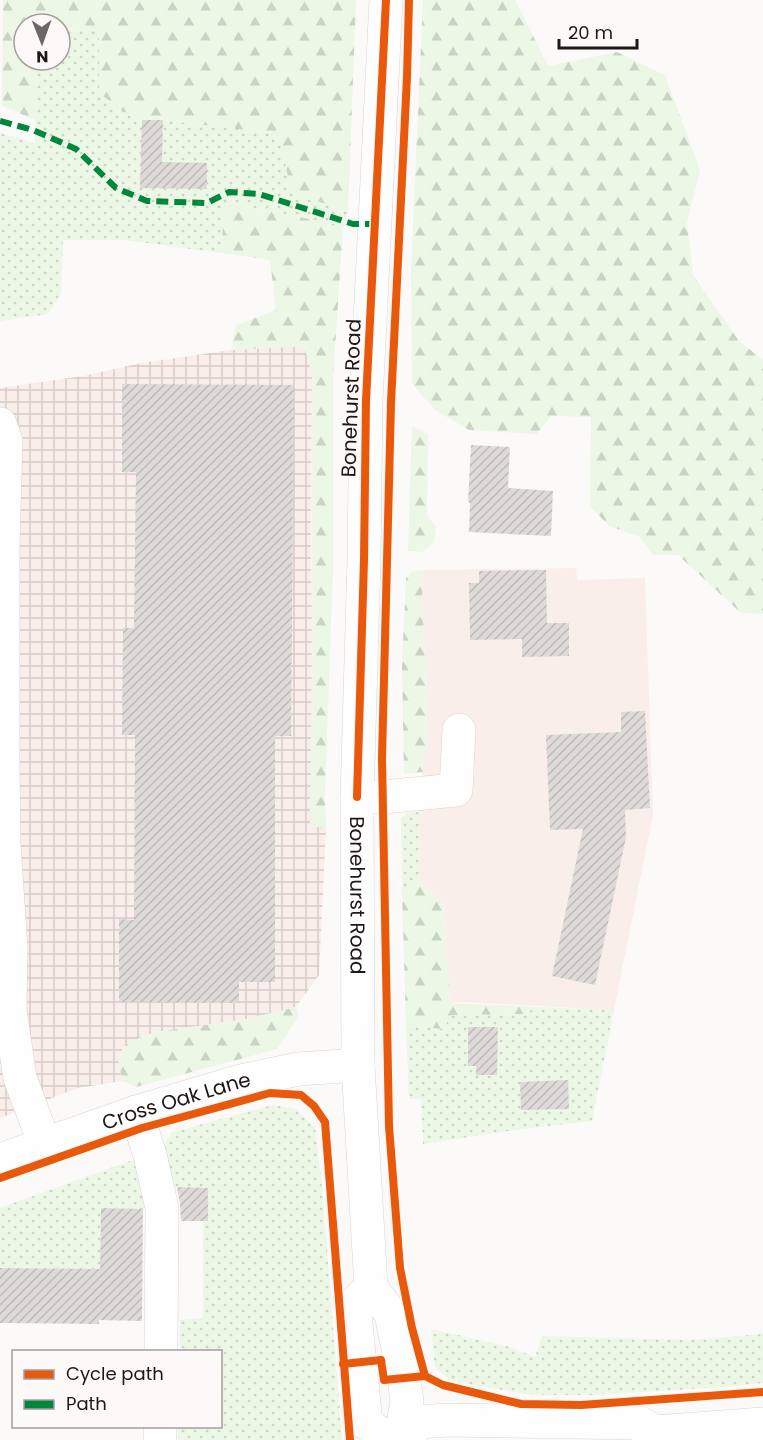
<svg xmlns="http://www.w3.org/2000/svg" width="763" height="1440" font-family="Poppins,sans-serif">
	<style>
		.built { fill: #f9eeea }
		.industrial { fill: url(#industrial-grid) }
		.grass { fill: url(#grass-dots) }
		.forest { fill: url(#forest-firs) }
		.building { fill: url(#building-hatch) }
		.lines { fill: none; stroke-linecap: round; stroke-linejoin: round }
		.minor-casing { stroke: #d8d3d1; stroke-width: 34 }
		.major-casing { stroke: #d8d3d1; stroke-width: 34 }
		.minor { stroke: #fffefe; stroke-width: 33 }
		.major { stroke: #fffefe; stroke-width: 33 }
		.quiet { stroke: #00873e; stroke-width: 6; stroke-dasharray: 12 6; stroke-linecap: butt }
		.cycleway-casing { stroke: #fdf9f8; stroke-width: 11 }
		.cycleway { stroke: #e8590c; stroke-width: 8 }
		.labels { text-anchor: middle; stroke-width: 4.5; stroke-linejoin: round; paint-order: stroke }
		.street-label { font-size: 20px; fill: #1e1715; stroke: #fdf9f8 }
	</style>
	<defs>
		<pattern id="industrial-grid" width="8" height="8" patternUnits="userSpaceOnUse" patternTransform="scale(1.5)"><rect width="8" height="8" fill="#f9eeea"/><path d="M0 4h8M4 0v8" fill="none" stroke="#d5cbc8"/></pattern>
		<pattern id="grass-dots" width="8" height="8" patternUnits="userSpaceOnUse" patternTransform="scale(1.5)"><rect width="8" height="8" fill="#ecf7e5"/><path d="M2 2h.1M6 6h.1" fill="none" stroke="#cad3c4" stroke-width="1.8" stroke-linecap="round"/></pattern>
		<pattern id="forest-firs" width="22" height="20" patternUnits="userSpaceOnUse" patternTransform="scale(1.5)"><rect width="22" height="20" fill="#ecf7e5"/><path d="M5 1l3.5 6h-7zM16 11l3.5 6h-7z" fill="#cad3c4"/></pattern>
		<pattern id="building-hatch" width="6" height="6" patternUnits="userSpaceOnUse" patternTransform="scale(1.5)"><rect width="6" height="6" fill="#dedad7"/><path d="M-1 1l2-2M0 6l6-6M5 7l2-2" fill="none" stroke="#bebab8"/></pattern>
	</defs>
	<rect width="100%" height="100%" fill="#fcfaf9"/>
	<path class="built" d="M576,568L577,580L645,578L653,815L614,1010L461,1002L450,1003L443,903L420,882L419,812L427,717L422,586L424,570Z"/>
	<path class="industrial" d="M304,346L312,372L311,549L313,681L310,825L326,829L319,975L296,1007L248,1019L155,1032L125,1044L118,1059L123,1081L78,1088L0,1118V388L83,376L141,363L231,350Z"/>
	<g class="grass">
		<path d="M60,29L99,30V92L142,120H163L278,134L293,193L348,211L343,228L300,217L235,204L223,211L222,253L125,240H63L61,294L48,314L0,321V133L35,143V60H60Z"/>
		<path d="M419,812L420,882L402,892L401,818L408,813Z"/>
		<path d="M539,1007L614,1010L592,1121L522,1129L423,1144L421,1099H409L406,1026L443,1029L451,1015L522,1014Z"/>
		<path d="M273,1105L295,1109L315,1127L322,1186L342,1440H178V1427L220,1426V1352L180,1351V1320L203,1318V1221L208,1220V1188L175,1187L162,1150L170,1133Z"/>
		<path d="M138,1158L148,1209L101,1208L100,1269L0,1268V1208Z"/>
		<path d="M431,1329L510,1347L535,1357L542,1336L691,1340L763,1334V1383L724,1387L593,1395H550L525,1394L451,1381L435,1367Z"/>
	</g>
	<g class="forest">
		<path d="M3,0H356L348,211L292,193L278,134L163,120H142L125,112L99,93V30L60,29V24H24V60H35L36,120L2,106Z"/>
		<path d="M423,0H515L548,66L617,52L665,75L700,170L687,223L693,275L739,341L763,360V614L741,613L678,555H653L640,537L609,526L590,506L591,417L551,416L537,434L469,430L435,410L412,384L411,268Z"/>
		<path d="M235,204L300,217L343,228L333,379V570L325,793L326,829L310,825C313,674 311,523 312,372L304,346L231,350L236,325L276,310L270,260L222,253L223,211Z"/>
		<path d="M412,426L428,434L427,515L436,526L434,542L423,552L408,551Z"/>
		<path d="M424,570L422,586L427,717L423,772L404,774L402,663L406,578L413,571Z"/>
		<path d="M420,882L443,903L450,1003L539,1007L522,1014L451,1015L444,1029L406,1026L402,892Z"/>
		<path d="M296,1007L299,1016L277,1049L136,1087L123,1081L118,1059L125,1044L155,1032L248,1019Z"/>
	</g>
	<g class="building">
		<path d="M142,120H163L162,162L207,163V189L140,188Z"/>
		<path d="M122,384L294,385L291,736H275V982H239V1003L119,1002V919L134,920L135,735H122L123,628H134L136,472H122Z"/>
		<path d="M471,445L510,447L508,488L553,491L551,536L469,532L470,503L468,502Z"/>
		<path d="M546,570L547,623H569V656L522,657V639L470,640L469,583H479V571Z"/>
		<path d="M645,711L650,808L625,810L626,837L595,985L552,976L583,829L550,830L546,735L621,732V712Z"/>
		<path d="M468,1027H498L497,1075H476V1066H468Z"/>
		<path d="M568,1080L569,1109L521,1110L520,1082Z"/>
		<path d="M177,1187L208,1188V1221H181L180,1204Z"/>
		<path d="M101,1208L143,1209L142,1321L99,1320V1324L0,1323V1268L100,1269Z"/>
	</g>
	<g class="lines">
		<g class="minor-casing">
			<g id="minor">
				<path d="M0,424L6,441L3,545V769L4,844L11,948L10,1010L20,1078L45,1145"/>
				<path d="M357,797H383L456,790L459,730"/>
				<path d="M136,1112L150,1155L162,1208L161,1352"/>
				<path id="s1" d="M0,1160L136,1112L237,1082L298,1069L358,1065"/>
				<path d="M160,1440V1426"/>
				<path d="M405,1440L419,1422L447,1420L640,1423L655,1432"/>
				<path d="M649,1440L655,1432L763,1424"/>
			</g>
		</g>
		<g class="major-casing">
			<g id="major">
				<path id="s2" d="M386,0L366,401L364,560L357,797L358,1065L371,1287L391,1314L404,1378L407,1402L400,1440"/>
				<path d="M371,1287L354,1304L366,1423L389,1440"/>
			</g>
		</g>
		<use href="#minor" class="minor"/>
		<use href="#major" class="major"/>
		<path class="quiet" d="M0,121L33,130L76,149L116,188L147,201L207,203L229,192L259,194L353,224H373"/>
		<g class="cycleway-casing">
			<g id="cycleway">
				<path d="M409,0L407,77L391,403L382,758L389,1126L400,1268L412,1328L425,1376"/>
				<path d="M357,797L364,560L366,401L386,0"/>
				<path d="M0,1178L142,1128L270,1093L301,1095L314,1106L325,1122L350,1440"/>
				<path d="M343,1364L381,1360L384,1380L425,1376L443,1385L521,1404L581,1405L763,1392"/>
			</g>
		</g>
		<use href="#cycleway" class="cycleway"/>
	</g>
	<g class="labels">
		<g class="street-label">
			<text transform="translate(351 398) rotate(-88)" y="7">Bonehurst Road</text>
			<text dy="7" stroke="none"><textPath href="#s2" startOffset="896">Bonehurst Road</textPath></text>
			<text dy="7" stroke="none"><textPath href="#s1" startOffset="186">Cross Oak Lane</textPath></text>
		</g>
	</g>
	<rect x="12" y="1350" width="210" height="78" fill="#fdf9f8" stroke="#a49f9d" stroke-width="1.5"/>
	<rect x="24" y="1370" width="30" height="9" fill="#e8590c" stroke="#a49f9d" stroke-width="1.5"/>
	<text x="66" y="1380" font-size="18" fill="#1e1715">Cycle path</text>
	<rect x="24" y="1400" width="30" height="9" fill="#00873e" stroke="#a49f9d" stroke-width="1.5"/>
	<text x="66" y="1410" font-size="18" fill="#1e1715">Path</text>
	<g transform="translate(42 42) rotate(179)"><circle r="28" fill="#fdf9f8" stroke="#a49f9d" stroke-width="1.5"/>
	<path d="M0-4.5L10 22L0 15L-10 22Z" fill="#6c6665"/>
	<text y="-9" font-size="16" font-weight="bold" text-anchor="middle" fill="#1e1715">N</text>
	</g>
	<path d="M559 39v9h78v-9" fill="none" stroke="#1e1715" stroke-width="3"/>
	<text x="568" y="39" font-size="18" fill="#1e1715" stroke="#fdf9f8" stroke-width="4.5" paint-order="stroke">20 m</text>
</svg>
